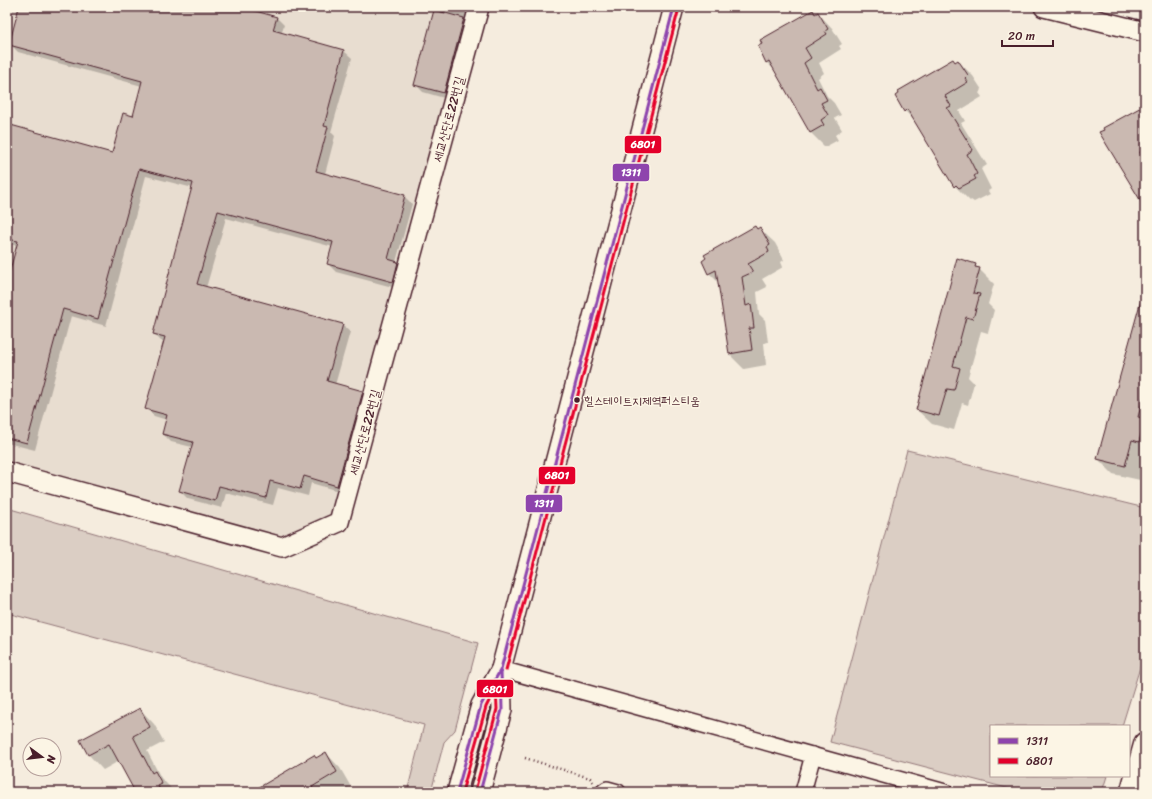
<svg xmlns="http://www.w3.org/2000/svg" width="1152" height="799" font-family="Sriracha,'Poor Story',sans-serif">
	<style>
		.built { fill: #e8ddd0 }
		.green { fill: #dbcec4; stroke: #927678 }
		.shadow { fill: #0003 }
		.building { fill: #cab9b1; stroke: #4a1f2b }
		.lines { fill: none; stroke-linecap: round; stroke-linejoin: round }
		.minor-casing { stroke: #4a1f2b; stroke-width: 18 }
		.tertiary-casing { stroke: #4a1f2b; stroke-width: 22 }
		.secondary-casing { stroke: #4a1f2b; stroke-width: 24 }
		.path { stroke: #4a1f2b; stroke-width: 2.5; stroke-dasharray: 1 3; stroke-linecap: butt }
		.minor { stroke: #fcf5e5; stroke-width: 15 }
		.tertiary { stroke: #fcf5e5; stroke-width: 19 }
		.secondary { stroke: #fcf5e5; stroke-width: 21 }
		.bus-1-casing { stroke: #fcf5e5; stroke-width: 6 }
		.bus-2-casing { stroke: #fcf5e5; stroke-width: 6 }
		.bus-1 { stroke: #8e44ad; stroke-width: 3 }
		.bus-2 { stroke: #e4002b; stroke-width: 3 }
		.bus-dot { fill: #4a1f2b; stroke: #fcf5e5; stroke-width: 1.5 }
		.labels { text-anchor: middle; stroke-width: 3; stroke-linejoin: round; paint-order: stroke }
		.bus-label { font-size: 12px; fill: #4a1f2b; stroke: #fcf5e5; text-anchor: start }
		.street-label { font-size: 13px; fill: #4a1f2b; stroke: #fcf5e5 }
		.line-badge { stroke: #fcf5e5; stroke-width: 1.5 }
		.badge-label { font-size: 11px; text-anchor: middle; font-weight: bold; fill: #fff }
	</style>
	<rect width="100%" height="100%" fill="#f5ecde"/>
	<filter id="ink" filterUnits="userSpaceOnUse"><feTurbulence type="fractalNoise" baseFrequency=".025" numOctaves="2"/><feDisplacementMap in="SourceGraphic" scale="8" xChannelSelector="R" yChannelSelector="G"/><feConvolveMatrix kernelMatrix="1 2 1 2 8 2 1 2 1" color-interpolation-filters="sRGB"/></filter>
	<g filter="url(#ink)">
		<path class="built" d="M7,7H485L350,517L332,539L290,554L248,544L7,479Z"/>
		<g class="green">
			<path d="M907,450L1145,508V651L1122,726H991V776H1107L1102,792H1022L830,742Z"/>
			<path d="M7,508L478,643L455,730L444,742L431,792H407L424,725L7,613Z"/>
		</g>
		<g class="shadow">
			<path d="M20,7H237L276,17L284,25L281,34L344,51L352,58L331,132L335,136L325,174L404,196L412,204L396,262L406,271L400,289L336,272L328,264L333,247L226,218L206,288L342,325L350,332L335,385L363,392L370,400L345,493L311,483L308,496L278,488L273,505L226,493L222,508L188,499L180,491L192,447L171,442L163,434L167,420L154,416L147,409L164,342L161,341L154,334L193,188L146,176L106,326L71,316L35,450L7,443V284L17,246L7,243V125L113,154L133,117L142,86L18,52L10,44Z"/>
			<path d="M436,7H474L451,100L423,92L415,84Z"/>
			<path d="M813,11L816,14L818,13L832,28L842,44L839,46L841,49L819,63L824,73L818,78L827,96L834,103L841,115L835,118L842,130L835,135L838,140L825,147L811,133L777,72L766,62Z"/>
			<path d="M958,61L973,76L982,90L979,93L982,97L959,111L965,121L961,123L987,165L981,169L991,189L988,191L990,194L974,202L971,200L970,201L955,186L917,123L905,111L897,96Z"/>
			<path d="M1145,106V206L1101,133Z"/>
			<path d="M760,229L775,243L784,260L781,262L783,267L762,279L767,287L757,292L759,314L765,320L768,342L764,343L766,365L744,369L729,354L719,283L709,273Z"/>
			<path d="M975,265L994,284L988,304L994,310L988,333L981,331L968,377L974,383L968,405L962,403L954,430L932,424L917,410Z"/>
			<path d="M1145,314V460L1140,480L1113,474L1098,459Z"/>
			<path d="M140,709L154,724L164,742L147,751L161,778L170,787L173,792H136L119,761L103,770L89,755L81,740Z"/>
			<path d="M326,753L340,768L351,787L343,792H259Z"/>
		</g>
		<g class="building">
			<path d="M19,7H241L277,17L273,30L344,50L324,126L328,127L316,171L405,195L388,259L398,262L393,282L327,264L333,242L218,211L197,284L343,324L327,381L363,391L337,486L304,476L300,489L270,481L266,498L219,486L215,501L179,491L193,442L162,434L167,415L145,409L165,337L153,334L193,183L139,169L98,319L63,309L27,443L7,438V281L18,241L7,239V124L112,153L123,113L133,116L142,81L9,45Z"/>
			<path d="M434,10L464,18L444,93L414,85Z"/>
			<path d="M813,10L815,14L818,12L828,29L825,31L827,34L805,48L811,58L804,63L817,89L820,87L827,100L821,103L828,115L821,120L824,125L810,133L769,61L766,63L758,46L762,44L760,40Z"/>
			<path d="M953,59L955,62L958,60L968,75L965,78L968,82L945,96L951,106L947,108L973,150L967,154L977,174L974,176L976,179L959,188L956,185L954,187L907,109L904,112L895,96L899,93L898,91Z"/>
			<path d="M1145,105V149L1140,152L1145,161V208L1099,132L1104,130L1103,128Z"/>
			<path d="M755,226L757,229L760,227L770,245L767,247L769,252L748,264L753,272L742,277L746,306L751,304L754,328H749L752,350L729,354L716,270L708,274L702,261L706,258L704,255Z"/>
			<path d="M957,258L976,264L975,267L980,268L973,293L980,294L973,319L966,317L953,366L960,368L954,390L947,389L939,416L916,410Z"/>
			<path d="M1141,300L1145,301V391L1138,417L1145,418L1139,442L1132,440L1125,466L1097,459Z"/>
			<path d="M140,708L150,727L133,736L152,773L155,771L162,784L158,786L161,792H135L109,744L88,755L80,740Z"/>
			<path d="M326,752L337,772L312,787L315,792H251L314,755L316,758Z"/>
		</g>
		<g class="lines">
			<g class="minor-casing">
				<g id="minor">
					<path d="M501,669L945,792"/>
					<path d="M603,792L607,789L618,792"/>
					<path d="M803,792L813,755"/>
				</g>
			</g>
			<g class="tertiary-casing">
				<g id="tertiary">
					<path d="M1044,7L1145,32"/>
					<path d="M7,472L282,547L339,522L479,7"/>
					<path d="M501,669L674,7"/>
					<path d="M457,792L481,705L501,669L502,710L480,792"/>
				</g>
			</g>
			<g class="secondary-casing">
				<path id="secondary" d="M1131,792L1145,743"/>
			</g>
			<path class="path" d="M525,758L590,778L593,782"/>
			<use href="#minor" class="minor"/>
			<use href="#tertiary" class="tertiary"/>
			<use href="#secondary" class="secondary"/>
			<g class="bus-1-casing">
				<g id="bus-1">
					<path d="M501,669L674,7"/>
					<path d="M457,792L481,705L501,669L502,710L480,792"/>
				</g>
			</g>
			<g class="bus-2-casing">
				<g id="bus-2">
					<path d="M506,670L679,8"/>
					<path d="M462,792L486,707L496,687L497,709L475,791"/>
				</g>
			</g>
			<use href="#bus-1" class="bus-1"/>
			<use href="#bus-2" class="bus-2"/>
		</g>
	</g>
	<circle class="bus-dot" cx="577" cy="400" r="3.5"/>
	<g class="labels">
		<g class="bus-label">
			<text x="584" y="405">힐스테이트지제역퍼스티움</text>
		</g>
		<g class="street-label">
			<text transform="translate(448 119) rotate(-75)" y="5">세교산단로22번길</text>
			<text transform="translate(364 432) rotate(-75)" y="5">세교산단로22번길</text>
		</g>
	</g>
	<g class="line-badge">
		<rect x="624" y="135" width="38" height="19" rx="4" fill="#e4002b"/>
		<rect x="612" y="163" width="38" height="19" rx="4" fill="#8e44ad"/>
		<rect x="538" y="466" width="38" height="19" rx="4" fill="#e4002b"/>
		<rect x="525" y="494" width="38" height="19" rx="4" fill="#8e44ad"/>
		<rect x="476" y="679" width="38" height="19" rx="4" fill="#e4002b"/>
	</g>
	<g class="badge-label">
		<text x="643" y="148">6801</text>
		<text x="631" y="176">1311</text>
		<text x="557" y="479">6801</text>
		<text x="544" y="507">1311</text>
		<text x="495" y="693">6801</text>
	</g>
	<rect width="1152" height="799" fill="none" stroke="#fcf5e5" stroke-width="24"/>
	<rect x="12" y="12" width="1128" height="775" fill="none" stroke="#4a1f2b" stroke-width="1.5" filter="url(#ink)"/>
	<rect x="990" y="725" width="140" height="52" fill="#fcf5e5" stroke="#b59f9b"/>
	<rect x="998" y="738" width="20" height="6" fill="#8e44ad" stroke="#b59f9b"/>
	<text x="1026" y="745" font-size="12" fill="#4a1f2b">1311</text>
	<rect x="998" y="758" width="20" height="6" fill="#e4002b" stroke="#b59f9b"/>
	<text x="1026" y="765" font-size="12" fill="#4a1f2b">6801</text>
	<g transform="translate(42 757) rotate(105)"><circle r="19" fill="#fcf5e5" stroke="#b59f9b"/>
	<path d="M0-3L7 15L0 10L-7 15Z" fill="#4a1f2b"/>
	<text y="-6" font-size="11" font-weight="bold" text-anchor="middle" fill="#4a1f2b">N</text>
	</g>
	<path d="M1002 40v6h51v-6" fill="none" stroke="#4a1f2b" stroke-width="2"/>
	<text x="1008" y="40" font-size="12" fill="#4a1f2b" stroke="#fcf5e5" stroke-width="3" paint-order="stroke">20 m</text>
</svg>
